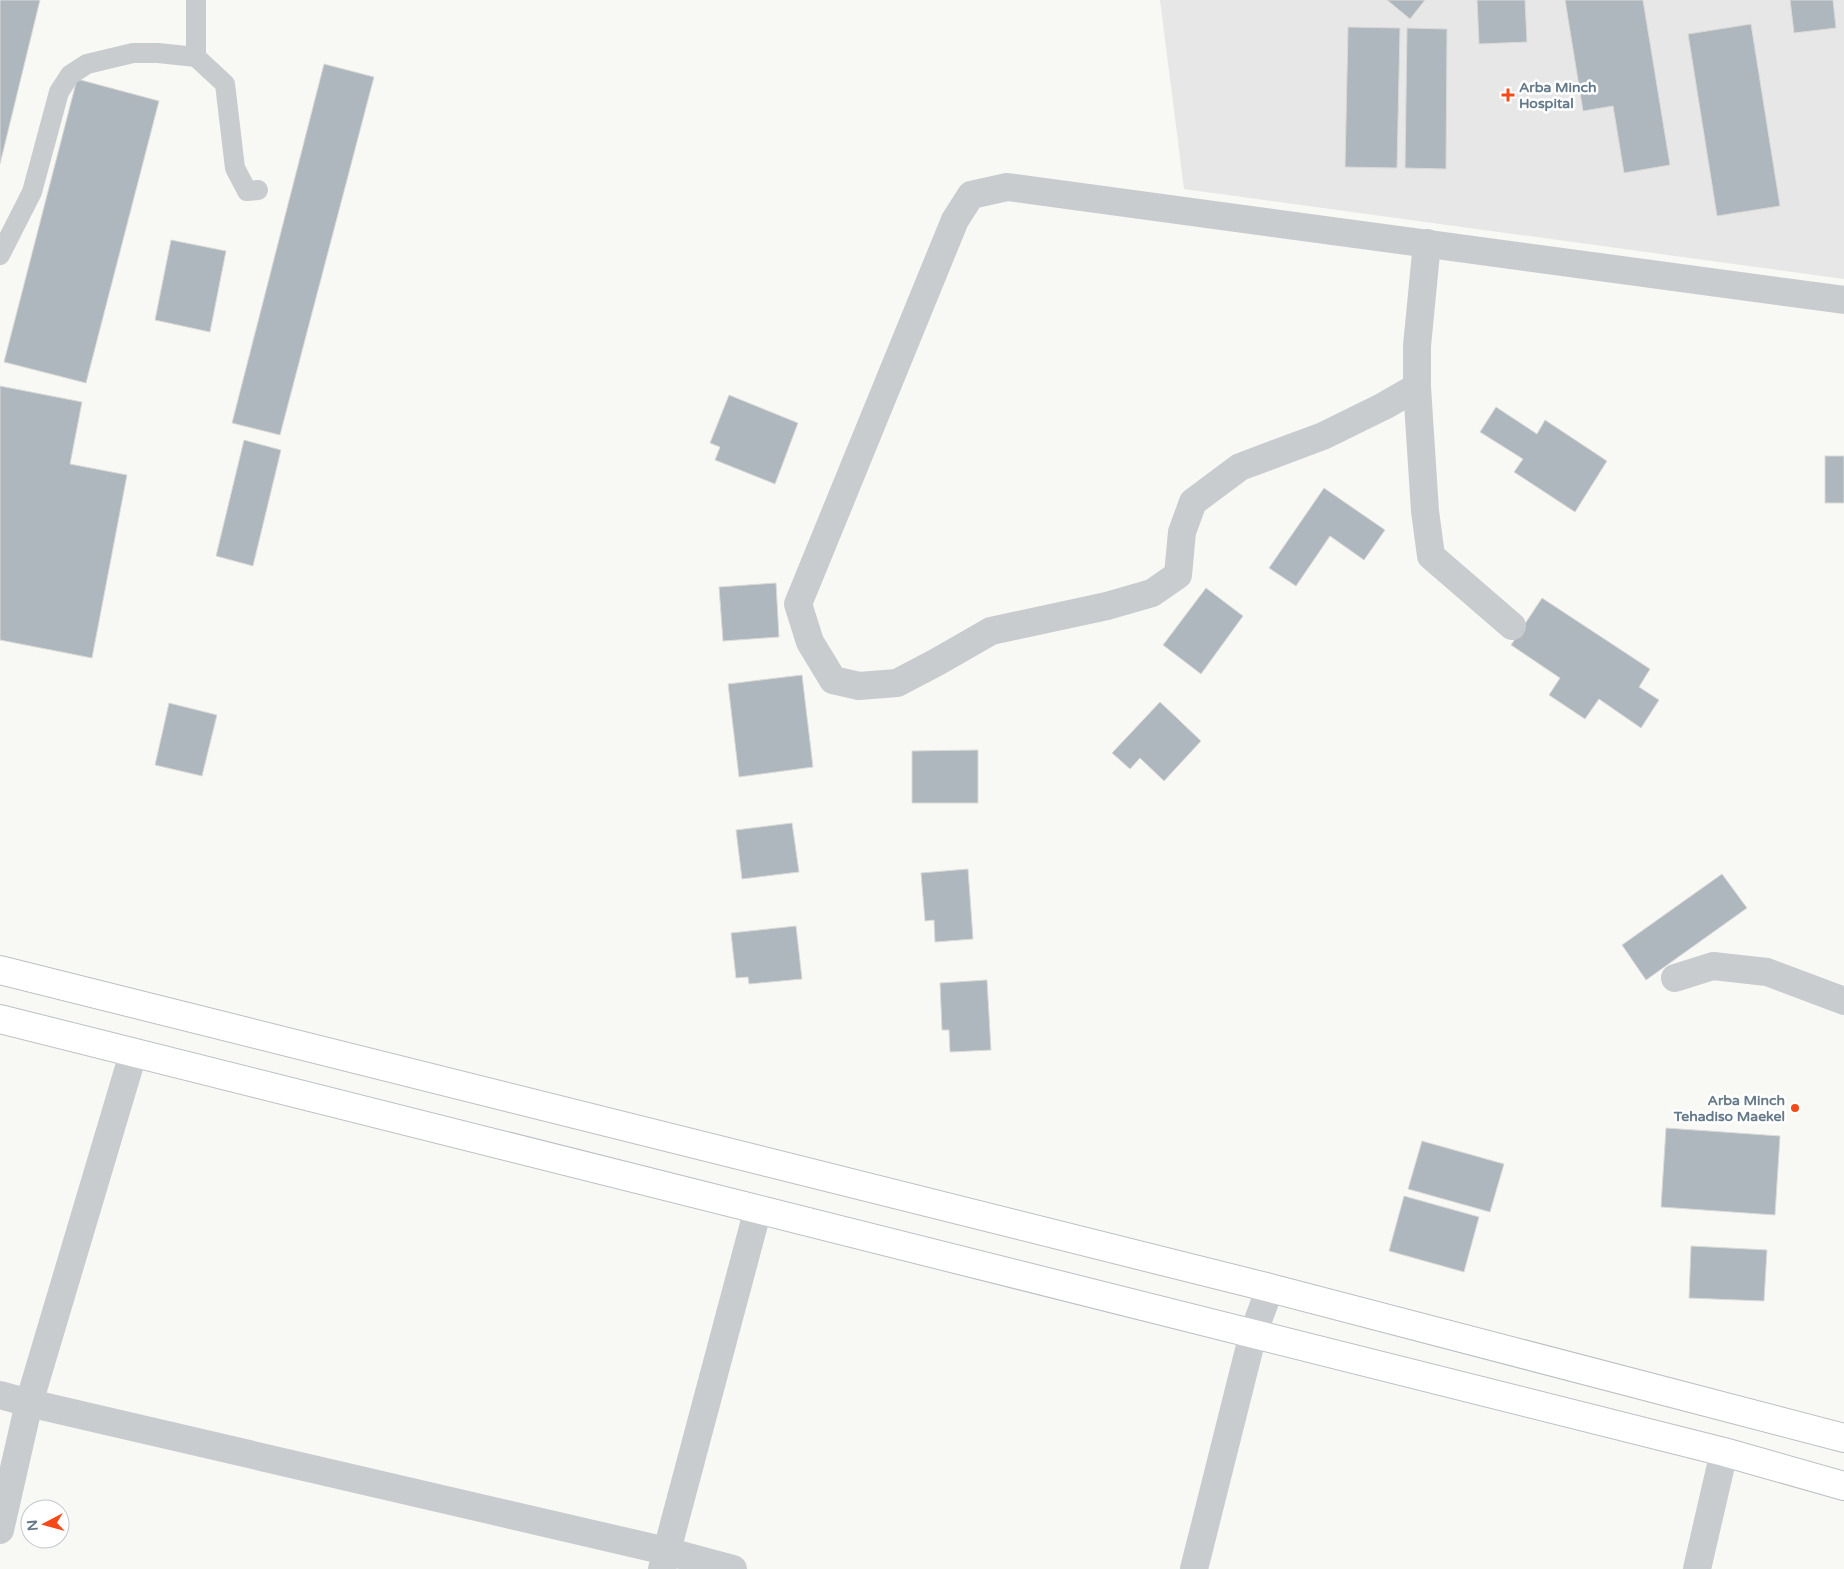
<svg xmlns="http://www.w3.org/2000/svg" width="1844" height="1569" font-family="'Varela Round',sans-serif">
	<style>
		.built { fill: #e6e7e6 }
		.building { fill: #aeb7bd; stroke: #dadad7 }
		.lines { fill: none; stroke-linecap: round; stroke-linejoin: round }
		.secondary-casing { stroke: #bac0c4; stroke-width: 30 }
		.service { stroke: #c8cccf; stroke-width: 20 }
		.minor { stroke: #c8cccf; stroke-width: 28 }
		.secondary { stroke: #fff; stroke-width: 28 }
		.poi-dot { fill: #f44a19; stroke: #fff; stroke-width: 2 }
		.labels { text-anchor: middle; stroke-width: 5; stroke-linejoin: round; paint-order: stroke }
		.poi-label { font-size: 14px; font-weight: bold; fill: #647989; stroke: #fff; text-anchor: start }
	</style>
	<rect width="100%" height="100%" fill="#f8f8f5"/>
	<path class="built" d="M1160,0H1844V279L1184,189Z"/>
	<g class="building">
		<path d="M0,0H40L0,164Z"/>
		<path d="M1387,0H1425L1410,19Z"/>
		<path d="M1477,0H1525L1527,42L1479,44Z"/>
		<path d="M1565,0H1643L1670,165L1624,173L1613,106L1583,111Z"/>
		<path d="M1790,0H1833L1836,28L1794,33Z"/>
		<path d="M1751,24L1780,206L1717,216L1688,34Z"/>
		<path d="M1348,27L1400,28L1397,168L1345,167Z"/>
		<path d="M1407,28L1447,29L1446,169L1405,168Z"/>
		<path d="M324,64L374,77L280,435L232,423Z"/>
		<path d="M77,79L159,101L86,383L4,362Z"/>
		<path d="M171,240L226,251L210,332L155,320Z"/>
		<path d="M0,386L82,402L70,464L127,475L92,658L0,640Z"/>
		<path d="M729,395L798,423L775,484L715,460L720,447L710,443Z"/>
		<path d="M1496,407L1537,434L1545,420L1607,461L1575,512L1514,472L1523,459L1480,432Z"/>
		<path d="M244,440L281,450L253,566L216,556Z"/>
		<rect x="1825" y="456" width="19" height="47"/>
		<path d="M1324,488L1385,530L1364,560L1330,536L1296,586L1269,568Z"/>
		<path d="M776,583L779,637L723,641L719,587Z"/>
		<path d="M1206,588L1243,616L1201,674L1163,645Z"/>
		<path d="M1542,598L1650,669L1639,687L1659,700L1641,728L1599,699L1585,719L1549,695L1560,678L1511,645Z"/>
		<path d="M802,675L813,767L739,777L728,684Z"/>
		<path d="M1160,702L1201,741L1164,781L1140,758L1130,769L1112,753Z"/>
		<path d="M169,703L217,715L202,776L155,765Z"/>
		<path d="M978,750V803H912V751Z"/>
		<path d="M792,823L799,872L742,879L736,830Z"/>
		<path d="M968,869L973,939L935,942L934,920L925,921L921,873Z"/>
		<path d="M1722,874L1747,908L1646,980L1622,945Z"/>
		<path d="M796,926L802,979L749,984L748,977L736,978L731,933Z"/>
		<path d="M987,980L991,1050L950,1052L949,1030H942L940,983Z"/>
		<path d="M1666,1128L1780,1136L1775,1215L1661,1207Z"/>
		<path d="M1422,1141L1504,1164L1490,1212L1408,1189Z"/>
		<path d="M1404,1196L1479,1217L1464,1272L1389,1251Z"/>
		<path d="M1691,1246L1767,1250L1764,1301L1689,1298Z"/>
	</g>
	<g class="lines">
		<g class="secondary-casing">
			<g id="secondary">
				<path d="M0,970L1270,1288L1844,1438"/>
				<path d="M0,1019L1724,1452L1844,1486"/>
			</g>
		</g>
		<g class="service">
			<path d="M196,0V57"/>
			<path d="M0,255L32,192L59,92L70,75L87,64L133,53H158L196,57L225,84L235,168L247,191L258,190"/>
		</g>
		<g class="minor">
			<path d="M1427,243L1417,346V387L1425,511L1431,556L1512,626"/>
			<path d="M1417,387L1384,406L1323,436L1240,467L1193,502L1182,532L1178,575L1152,593L1107,606L991,631L937,662L897,683L859,686L833,680L810,642L798,604L955,220L971,195L1007,187L1844,300"/>
			<path d="M1675,978L1713,966L1767,972L1844,1001"/>
			<path d="M0,1395L29,1403L666,1551L733,1569"/>
			<path d="M0,1530L29,1403L133,1054"/>
			<path d="M662,1569L758,1209"/>
			<path d="M1194,1569L1253,1334L1270,1288"/>
			<path d="M1697,1569L1724,1452"/>
		</g>
		<use href="#secondary" class="secondary"/>
	</g>
	<g class="poi-dot">
		<path d="M1505.5 87.5h5v5h5v5h-5v5h-5v-5h-5v-5h5z"/>
		<circle cx="1795" cy="1108" r="5"/>
	</g>
	<g class="labels">
		<g class="poi-label">
			<text x="1519" y="92">Arba Minch<tspan x="1519" dy="16">Hospital</tspan></text>
			<text x="1785" y="1105" text-anchor="end">Arba Minch<tspan x="1785" dy="16">Tehadiso Maekel</tspan></text>
		</g>
	</g>
	<g transform="translate(45 1524) rotate(264)"><circle r="24" fill="#ffffff" stroke="#c1c9d0"/>
	<path d="M0-4L9 19L0 12L-9 19Z" fill="#f44a19"/>
	<text y="-8" font-size="14" font-weight="bold" text-anchor="middle" fill="#647989">N</text>
	</g>
</svg>
